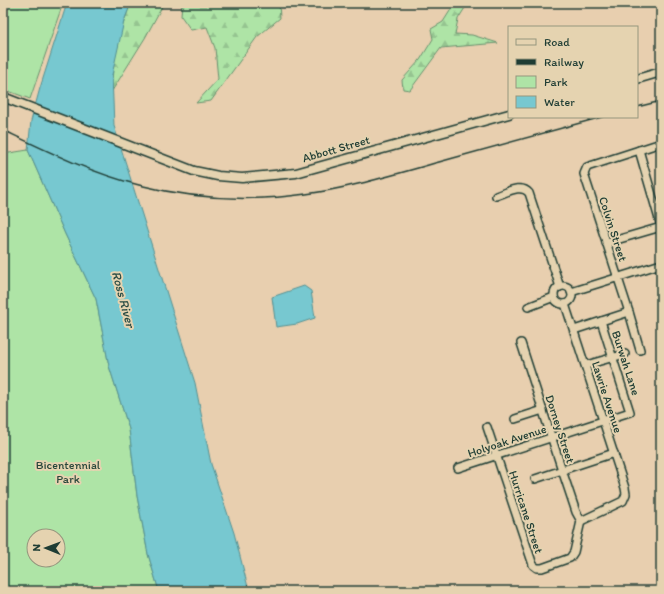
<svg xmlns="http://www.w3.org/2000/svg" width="664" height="594" font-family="Itim,sans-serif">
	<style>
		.forest { fill: url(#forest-firs); stroke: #66906d }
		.park { fill: #aee4a6; stroke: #66906d; fill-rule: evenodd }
		.water { fill: #77c8d0; stroke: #549092 }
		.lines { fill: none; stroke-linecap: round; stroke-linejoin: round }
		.minor-casing { stroke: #1f3d34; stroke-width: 10 }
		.major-casing { stroke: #1f3d34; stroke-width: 11 }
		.minor { stroke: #e5d3b0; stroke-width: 7 }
		.major { stroke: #e5d3b0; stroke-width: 8 }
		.rail { stroke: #1f3d34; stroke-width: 1.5 }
		.labels { text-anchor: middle; stroke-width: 4; stroke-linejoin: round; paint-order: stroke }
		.street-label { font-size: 12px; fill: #1f3d34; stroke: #e5d3b0 }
		.park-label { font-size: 12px; fill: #26453a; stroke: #e5d3b0 }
		.water-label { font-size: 13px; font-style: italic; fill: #284b44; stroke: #e5d3b0 }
	</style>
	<defs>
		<pattern id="forest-firs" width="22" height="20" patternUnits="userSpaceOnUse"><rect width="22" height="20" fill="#aee4a6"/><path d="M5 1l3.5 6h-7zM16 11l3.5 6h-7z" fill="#95c490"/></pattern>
	</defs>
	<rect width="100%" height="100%" fill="#e8cfaf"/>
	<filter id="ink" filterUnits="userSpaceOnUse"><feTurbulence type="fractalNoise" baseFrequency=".025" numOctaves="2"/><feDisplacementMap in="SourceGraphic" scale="8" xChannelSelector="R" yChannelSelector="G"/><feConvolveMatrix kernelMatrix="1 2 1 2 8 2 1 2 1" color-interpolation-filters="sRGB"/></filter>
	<g filter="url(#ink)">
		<g class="forest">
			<path d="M131,3H164L145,38L112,91C111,62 120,30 131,3Z"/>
			<path d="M182,3H279L280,18L257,37L211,101L196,103L218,79L215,48L207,27L191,30L181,16Z"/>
			<path d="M455,3H468L458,19L455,34L472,35L498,43L441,48L410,90L403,89L402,80L420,60L433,39L431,29L443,22Z"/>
		</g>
		<g class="park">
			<path d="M3,3H63L30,99L3,89Z"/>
			<path d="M28,150L65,234L96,299L109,366L129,429L137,496L148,554L159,591H3V154ZM34,536H58V560H34Z"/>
		</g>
		<g class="water">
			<path d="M67,3H131L124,21L112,75L114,126L195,383L211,464L234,533L249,591H159L148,554L137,496L129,429L109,366L96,299L65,234L28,150L31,121L40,88Z"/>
			<path d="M304,286L311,291L315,318L297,324L276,327L272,297Z"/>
		</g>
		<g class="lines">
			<g class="minor-casing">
				<g id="minor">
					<path d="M639,150L661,226"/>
					<path d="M496,196C506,193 521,183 529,193L560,287"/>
					<path d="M606,243L661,227"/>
					<circle cx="563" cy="295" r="9"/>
					<path d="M571,292L661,264"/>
					<path d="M528,307L554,297"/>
					<path d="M574,330L629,312"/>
					<path d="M521,343L562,470L576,512L581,521"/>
					<path d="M640,350L629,312L584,174L587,167L590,166L661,143"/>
					<path d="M586,365L625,354"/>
					<path d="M515,419L543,410"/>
					<path d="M487,427L533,565L537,568H542L570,558L574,552L581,521L623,501L626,494L625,488L565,304"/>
					<path d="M458,468L630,412L601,321"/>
					<path d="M535,479L614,453"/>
				</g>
			</g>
			<g class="major-casing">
				<g id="major">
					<path d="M637,79L661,72"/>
					<path d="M3,97L194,171L218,176L242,178L296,173L509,114"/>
				</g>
			</g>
			<use href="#minor" class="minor"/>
			<use href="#major" class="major"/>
			<g class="rail">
				<path d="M637,107L661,101"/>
				<path d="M3,130C47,151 91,173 139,185C193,199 250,202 306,194C351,188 395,174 439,162C494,147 548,132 602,117"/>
			</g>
		</g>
	</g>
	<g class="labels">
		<g class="street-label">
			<text transform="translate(336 149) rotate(-16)" y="4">Abbott Street</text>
			<text transform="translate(613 229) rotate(72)" y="4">Colvin Street</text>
			<text transform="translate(626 363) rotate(72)" y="4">Burwah Lane</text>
			<text transform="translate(607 397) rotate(72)" y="4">Lawrie Avenue</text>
			<text transform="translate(560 429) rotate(72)" y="4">Dorney Street</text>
			<text transform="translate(507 441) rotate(-18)" y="4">Holyoak Avenue</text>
			<text transform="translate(526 512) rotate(72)" y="4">Hurricane Street</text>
		</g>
		<g class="park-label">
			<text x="68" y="469">Bicentennial<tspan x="68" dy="14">Park</tspan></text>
		</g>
		<g class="water-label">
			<text transform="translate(124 299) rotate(75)" y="5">Ross River</text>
		</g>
	</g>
	<rect width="664" height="594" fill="none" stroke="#e5d3b0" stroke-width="16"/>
	<rect x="8" y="8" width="648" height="578" fill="none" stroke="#1f3d34" stroke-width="1.5" filter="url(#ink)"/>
	<rect x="508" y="26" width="130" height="92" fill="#e5d3b0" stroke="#96977e"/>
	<rect x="516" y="39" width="20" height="6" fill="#e5d3b0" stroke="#96977e"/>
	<text x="544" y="46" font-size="12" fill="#1f3d34">Road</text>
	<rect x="516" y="59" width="20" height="6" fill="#1f3d34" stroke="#96977e"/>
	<text x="544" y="66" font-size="12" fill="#1f3d34">Railway</text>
	<rect x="516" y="76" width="20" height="12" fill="#aee4a6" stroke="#96977e"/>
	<text x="544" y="86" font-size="12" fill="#1f3d34">Park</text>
	<rect x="516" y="96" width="20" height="12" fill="#77c8d0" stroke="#96977e"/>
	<text x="544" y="106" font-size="12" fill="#1f3d34">Water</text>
	<g transform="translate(46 548) rotate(271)"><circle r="19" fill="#e5d3b0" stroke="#96977e"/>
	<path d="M0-3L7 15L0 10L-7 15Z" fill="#1f3d34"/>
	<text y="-6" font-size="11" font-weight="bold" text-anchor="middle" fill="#1f3d34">N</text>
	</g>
</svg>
